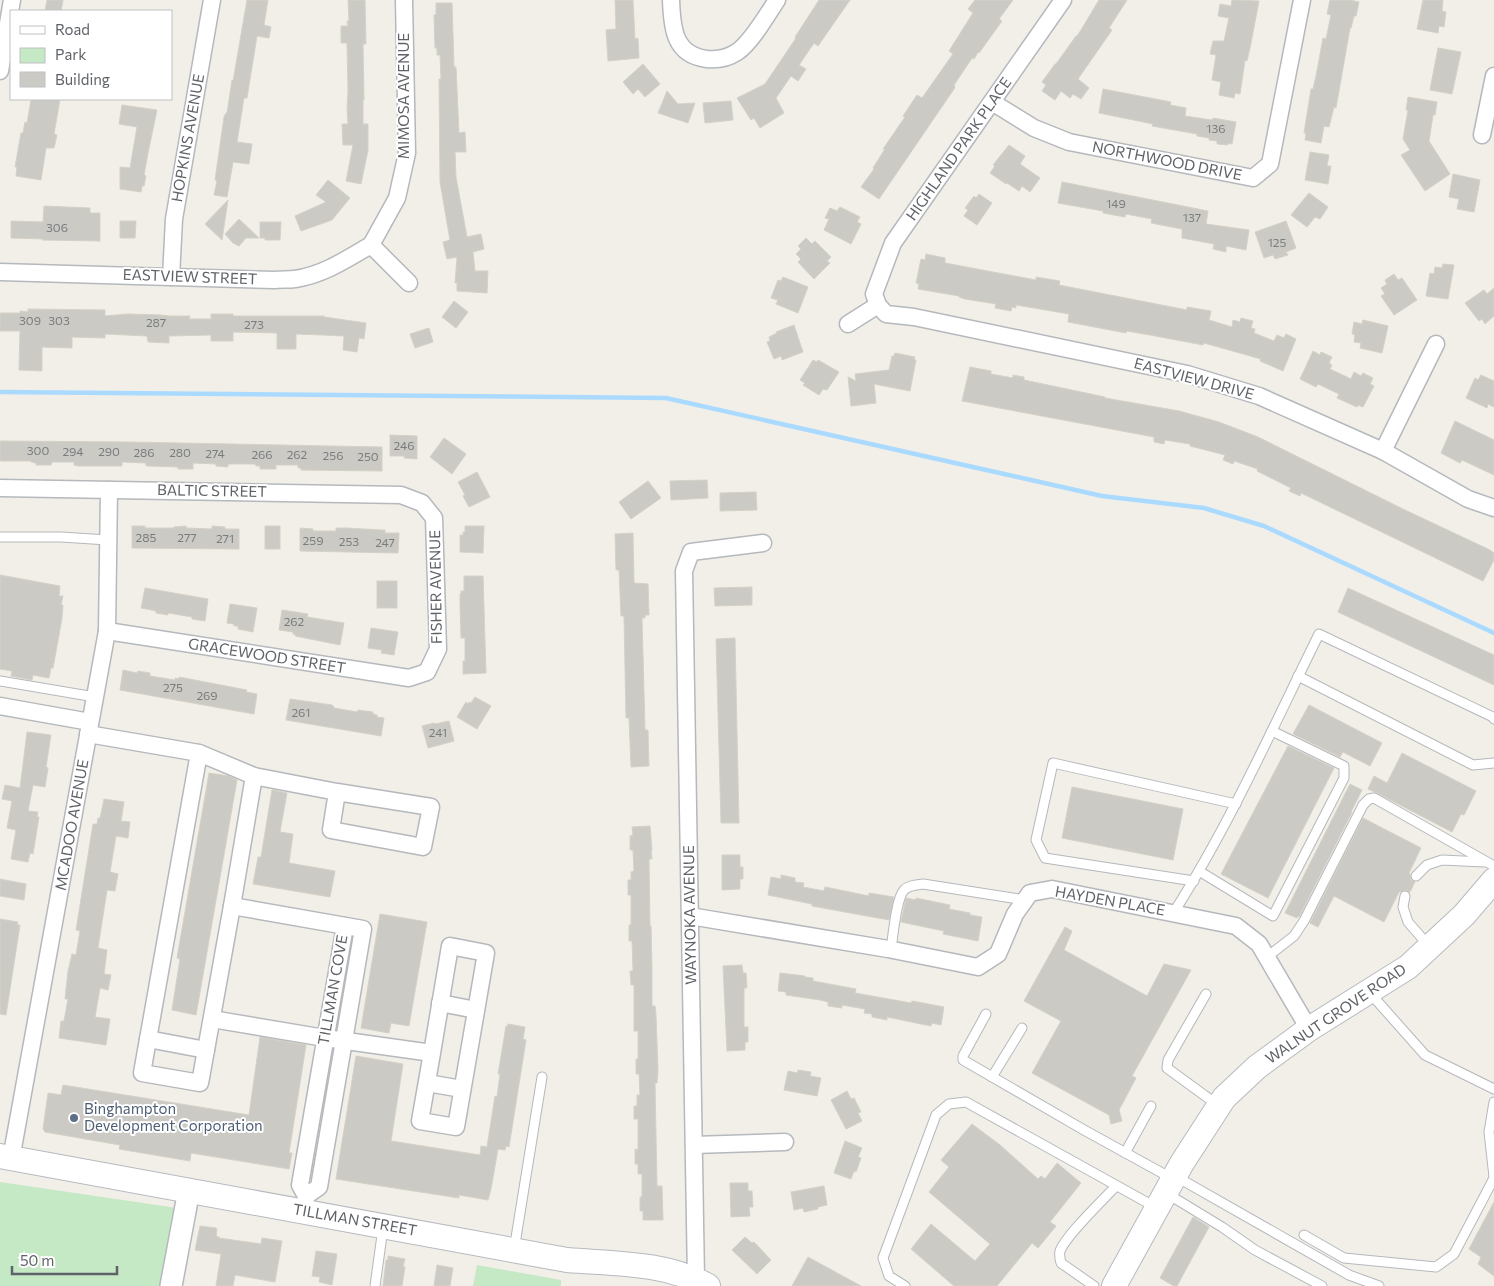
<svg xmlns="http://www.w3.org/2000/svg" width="1494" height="1286" font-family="Commissioner,sans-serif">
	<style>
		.green { fill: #c5e8c5 }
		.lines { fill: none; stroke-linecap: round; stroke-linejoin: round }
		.stream { stroke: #aadaff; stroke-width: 4.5 }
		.building { fill: #cccac5; stroke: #d6d1c6 }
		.service-casing { stroke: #b5b8bc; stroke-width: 11 }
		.minor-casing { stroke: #b5b8bc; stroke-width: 19 }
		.tertiary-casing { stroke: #b5b8bc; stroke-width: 24 }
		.secondary-casing { stroke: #b6babf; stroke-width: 26 }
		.service { stroke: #fff; stroke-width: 9 }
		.minor { stroke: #fff; stroke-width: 16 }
		.tertiary { stroke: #fff; stroke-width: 21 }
		.secondary { stroke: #fff; stroke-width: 24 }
		.service-dot { fill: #5c6f8a; stroke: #fff; stroke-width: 2 }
		.labels { text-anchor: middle; stroke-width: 4; stroke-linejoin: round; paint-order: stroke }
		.number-label { font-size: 12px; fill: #7a7d7f }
		.street-label { font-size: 15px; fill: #5f6368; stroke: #fff }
		.service-label { font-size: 15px; fill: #4e5e75; stroke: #fff; text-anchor: start }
	</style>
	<rect width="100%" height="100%" fill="#f1efe8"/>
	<g class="green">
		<path d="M0,1182L177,1208L161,1286H0Z"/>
		<path d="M477,1265L561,1280V1286H473Z"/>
	</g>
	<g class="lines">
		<path class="stream" d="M0,392L666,398L1102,496L1204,508L1264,526L1494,633"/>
	</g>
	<g class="building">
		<path d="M47,0H63L61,11H45Z"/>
		<path d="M247,0H268L264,25L271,27L269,38L257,36L247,98H244L237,142L252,144L249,164L233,162L227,197L214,195L217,181L215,180L224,117L226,113H227L232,80L233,81Z"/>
		<path d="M348,0H365L366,44H363L364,100H363V124H368V150L361,184L346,181L353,145H343L342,124H348L347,107L348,92L347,43H341V26H348L347,21H349Z"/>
		<path d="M615,0H633L635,39L638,38L639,58L608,61L606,30L616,29Z"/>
		<path d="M819,0H850L818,46L814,43L799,65L806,69L798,81L791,76L776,98L784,113L760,128L754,118L751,120L737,98L765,84L796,38L795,37Z"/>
		<path d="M975,0H1013L999,19L1002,21L979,53L978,52L974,59L972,58L954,85L955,86L954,89L879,199L861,187L874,169L873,168L885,149H883L905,117L903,116L917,95L922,98L953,54L949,51L973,13L968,9Z"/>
		<path d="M1099,0H1127L1109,28L1112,30L1078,79L1089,88L1081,99L1073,94L1070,98L1061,91L1055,100L1042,91L1046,85L1042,82L1055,64H1056L1076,36H1077L1081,30Z"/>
		<path d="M1232,0L1259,1L1250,48L1247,61L1245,60L1240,94L1235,93L1234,98L1219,95L1221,82L1212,80L1216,55L1210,54L1213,41H1224L1229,18L1218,16L1220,4L1231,6Z"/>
		<path d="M1330,0H1350L1359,2L1356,16H1354L1351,28H1350L1336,108L1334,107L1329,127L1324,126L1321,143L1305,140L1306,133H1304L1311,89H1313L1316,76L1323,38L1326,39L1331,15L1327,14Z"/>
		<path d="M1423,0H1443L1442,11L1446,12L1444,27L1439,26L1438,33L1417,29Z"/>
		<path d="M436,3H452L454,67H456L459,133L465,132L466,152H455L456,177L467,237L481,234L484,249L473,252L475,271H488L487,293L457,291V283H455L457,257L447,259L443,242L450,240L440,182L439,79H441L440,55H437V48H435L434,15H436Z"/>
		<path d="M1438,48L1461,52L1452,94L1430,90Z"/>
		<path d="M643,64L660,84L645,97L638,89L633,94L623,82Z"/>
		<path d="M1103,89L1171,102L1170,105L1186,108L1185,116L1212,120L1213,118L1236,122L1232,144L1228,143V145L1217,144V141L1209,140V138L1197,136V134L1152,126L1153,124L1099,113Z"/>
		<path d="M667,91L678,104L695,103L688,123L658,113Z"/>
		<path d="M1408,97L1437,102L1435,115H1433L1429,141L1450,174L1425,191L1401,155L1410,150L1403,139L1408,110H1406Z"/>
		<path d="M33,99H60L54,134L57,135L54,148H46L41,180L16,176L17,167H15L21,133H23L25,122L27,123L31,100H33Z"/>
		<path d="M731,101L733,120L705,123L703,103Z"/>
		<path d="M122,105L157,110L148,153L144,175L146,176L144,186H142L141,192L120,189V167L130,168L137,127L119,124Z"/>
		<path d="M1009,145L1025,156L1020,164L1040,178L1030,192L1022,186L1019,191L1007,183L1006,184L990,173L995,166L993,165Z"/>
		<path d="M1310,152L1329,155L1327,166H1331L1328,184L1305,180Z"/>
		<path d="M1453,174L1480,180L1474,212L1457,209L1459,199L1449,197Z"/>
		<path d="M328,180L350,198L332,220L301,231L295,216L326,202L316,195Z"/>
		<path d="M1062,182L1208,211L1206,224L1249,230L1246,250L1226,246V252L1213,249L1214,244L1182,238V229L1151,223L1152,219L1126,214L1125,217L1103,213V211L1058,203Z"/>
		<path d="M1309,193L1328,207L1320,219L1315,217L1307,227L1291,215Z"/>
		<path d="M979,194L992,203L977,225L964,216L968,210L965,208L974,196L976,198Z"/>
		<path d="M228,200L222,240L205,224Z"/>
		<path d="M44,206L90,208V213H100V241L42,240L43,239L11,238V221L43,222Z"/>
		<path d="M840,207L860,217L857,222L861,224L851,244L824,230L829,219L825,218L830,208L837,211Z"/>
		<path d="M239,219L259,238H246L239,246L233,243L225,234Z"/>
		<path d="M120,221H136L135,238H120Z"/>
		<path d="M1286,221L1296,248L1286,252L1288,255L1275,259L1273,255L1264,258L1255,232Z"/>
		<path d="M260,222H281L280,240H265V238H260Z"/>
		<path d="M806,238L812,244L815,241L831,257L827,261L830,263L814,279L798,262L801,259L796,254L801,249L798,246Z"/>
		<path d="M926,254L945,258V263L1036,280V277L1060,281L1059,285L1187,310V307L1211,311L1209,320L1232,327L1233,320L1240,322L1241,318L1253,321L1251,328L1255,329L1254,333L1274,341L1277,335L1284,338L1286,334L1296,339L1283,371L1260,361L1261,359L1204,343L1203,345L1150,335L1127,331L1126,333L1084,325L1068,322L1069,314L1016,305V308L1012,307L1011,311L995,308L996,304L965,299L959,297V296L918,289L919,284L916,283L921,259L925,260Z"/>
		<path d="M1443,264L1454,265L1448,299L1426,296L1430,273L1434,274L1435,267L1442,268Z"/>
		<path d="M1394,274L1398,280L1402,278L1417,300L1394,315L1381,296L1385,294L1381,288L1387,284L1385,280Z"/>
		<path d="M783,277L808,287L798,313L776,304L778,300L771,298L778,280L781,281Z"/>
		<path d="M1494,288V316L1485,324L1482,319L1479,321L1465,303L1484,290L1487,294Z"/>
		<path d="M454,301L468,312L456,328L442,317Z"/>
		<path d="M28,309L105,310V316L127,314L161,315L169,316H190L189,319H211V314H233V316H324V317L366,323L364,339L359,338L357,352L343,350L344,336L323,335L296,334V349H277V333L233,332V341H211V335L169,336V343L148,342L147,336L105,334V338L72,337V348L42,347V371L19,370L20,331H0V313H20V311L28,312Z"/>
		<path d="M1363,320L1388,326L1382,353L1360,348L1361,343L1354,342L1355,335L1352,334L1354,322L1362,324Z"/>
		<path d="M794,325L803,352L782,360L781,356L774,359L767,342L770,341L769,337L777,333L776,332Z"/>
		<path d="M429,328L433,342L415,348L410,334Z"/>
		<path d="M1313,351L1320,355L1321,352L1332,357L1329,363L1332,365L1330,369L1351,379L1354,372L1361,376L1363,373L1373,378L1370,384L1374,386L1363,407L1358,405L1357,407L1337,398L1339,394L1318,384L1316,387L1300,379Z"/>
		<path d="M895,353L915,357L914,360H916L910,391L874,384L876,403L851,406L848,377L856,381L855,374L889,370L892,356H894Z"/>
		<path d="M813,360L817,362L818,360L839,372L827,390L823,389L819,395L803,385L805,383L800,380Z"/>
		<path d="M970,367L991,371V374L1013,378V375L1024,377V380L1105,397V398L1179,411L1219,422L1258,437L1405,510L1490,550L1494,553V560L1483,581L1301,493L1300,496L1289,491L1291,488L1257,471L1258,469L1234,461L1233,464L1223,460L1225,455L1190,446V444L1165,440L1164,444L1154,442V437L962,401Z"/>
		<path d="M1481,375L1494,381V407L1488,404L1487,408L1466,398L1475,378L1478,380Z"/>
		<path d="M1455,421L1494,440V475L1462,460L1460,463L1441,453Z"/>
		<path d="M390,435L417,436V459L404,458V456H390Z"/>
		<path d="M444,438L466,454L452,474L430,457Z"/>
		<path d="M0,441L131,442L382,447V471L301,470V468H298V465H276V469H260V466H256L255,464H228V467L216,466V464L193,463V469H178V467L149,466H146V463L122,462V466H78L74,465V462H52L51,465H36V463L31,462V461H0Z"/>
		<path d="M477,472L490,497L469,507L463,496L465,495L458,482Z"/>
		<path d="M707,480L708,498L671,500L670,481Z"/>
		<path d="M648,481L661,498L631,519L619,502Z"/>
		<path d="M756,492L757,510L720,511V493Z"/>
		<path d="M132,526H145V528H174V527L186,526V528L212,529V526L225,527V529H239V549L132,548Z"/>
		<rect x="265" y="526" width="15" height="23"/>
		<path d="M465,526H484L483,553L460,552V535H463V532H465Z"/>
		<path d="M300,528L313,529V531H336V528H347L381,530H385V533H399L398,553L300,551Z"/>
		<path d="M633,533L634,583L648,584L649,615H645V618H642L645,730H648L649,766L631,767L629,718H626L624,616H621L619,570H616L615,534Z"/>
		<path d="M0,575L60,586L59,596H63L61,605H63L62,618L53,668H51L49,678L33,675L32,680L11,676L12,671L0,669Z"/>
		<path d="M464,576H483L486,673L463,674V661H465V638H461L460,605V594H461V591H464Z"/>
		<rect x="377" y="581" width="20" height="27"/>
		<path d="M752,587V605L715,606L714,588Z"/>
		<path d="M145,588L208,599L205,621L192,619V617L168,613V615L156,613V611L141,608Z"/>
		<path d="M1348,588L1494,655V685L1338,612Z"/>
		<path d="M230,604L257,608L253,632L238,629V626H234V624L227,623Z"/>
		<path d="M282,610L308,614L307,617L344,623L340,645L295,636L296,635L293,634V632L279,630Z"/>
		<path d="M371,628L398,632L394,655L381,653L382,650L368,648Z"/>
		<path d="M735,638L739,823H721L716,639Z"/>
		<path d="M123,670L137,673L138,671L150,673V676L175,680V678L179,679V677L247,690L246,692L257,694L254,714L120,690Z"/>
		<path d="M475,697L491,706L477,729L457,717L466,702L468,704L469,702L471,703Z"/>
		<path d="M290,699L332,705L334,707V708L357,712L358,710L373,712V714L377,715V717L384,718L381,736L286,720Z"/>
		<path d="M1309,705L1382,743L1370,766L1343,752L1340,757L1293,734Z"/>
		<path d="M449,721L454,741L428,748L422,726L434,723L435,724Z"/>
		<path d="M27,732L51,735L46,767L48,768L45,787L33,785L28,811L38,812L37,817H39L33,854L30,853L28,862L11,859L16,830L7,828L12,801L2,799L5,785L20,788Z"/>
		<path d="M1288,746L1334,768L1268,898L1221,874Z"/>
		<path d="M1402,753L1476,791L1464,815L1461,814L1452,832L1377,793L1368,789L1374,776L1387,783Z"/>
		<path d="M209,773L229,776L237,780L196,1015L172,1010L180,959L177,958Z"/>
		<path d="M1350,784L1362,790L1351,812H1352L1299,917L1298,916L1297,918L1285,913Z"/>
		<path d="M1072,787L1183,809L1173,860L1062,838Z"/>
		<path d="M272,790L287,793L280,832L293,834L289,863L335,871L330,897L253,884L258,857H261Z"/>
		<path d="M104,799L124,802L121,821L130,822L128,838L116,836L110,872L118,874L115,891L107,890L98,948L107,950L104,974L111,975L108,990L100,988L95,1017L110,1019L106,1045L59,1038L61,1021H64L68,999H65L68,971L72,954L76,955L80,931L76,930L93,824H97L98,818H100Z"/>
		<path d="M1363,818L1421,848L1409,873L1410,874L1411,880L1415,882L1410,892L1406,890L1399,892L1384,922L1334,896L1318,927L1310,923Z"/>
		<path d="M650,826L652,850H651L652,859H649L650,926H651L652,969V1006H655L656,1015L658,1070L657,1083H655L657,1186H662L663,1220H643V1211H640V1197H642V1174H638V1164H635V1149L638,1150V1119H634V1106H637V1095H640L639,1074H636V1059H638V1031H634V985H631L630,971H633L632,941H629V925H631V895H628V880H631V872L634,871L633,850H630V836L633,835L632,827Z"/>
		<path d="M722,855H740V867H743V879H740V889L722,890Z"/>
		<path d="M781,875L795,878V882L804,883L803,887L824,891L825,887L869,896V893L894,897L889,920L812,906V904L768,895L771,877L781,879Z"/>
		<path d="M0,879L26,884L24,900L0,896Z"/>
		<path d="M906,898L916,900V898L950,905L949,909L970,913V915L982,917L978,941L943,934L944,931L901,922Z"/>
		<path d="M380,914L427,922L409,1026L391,1023L389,1033L361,1028Z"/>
		<path d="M0,919L18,922L17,925H20L6,1015L0,1014Z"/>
		<path d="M1065,927L1072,931L1064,950L1147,996L1164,964L1191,970L1132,1076L1136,1078L1119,1110L1122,1121L1111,1124L1109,1115L1032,1073L1061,1021L1024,1001Z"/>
		<path d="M742,965L743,973H746L747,988H744V1027H748V1042H745V1050L727,1051L723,966Z"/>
		<path d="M780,973L805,976V977L813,978V981L856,989L855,993L911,1003L912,1001L944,1007L941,1025L932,1023L931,1026L887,1017V1020L872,1017V1014L864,1013L865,1009L842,1005V1008L828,1006V1002L820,1000L786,995V992L778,991Z"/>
		<path d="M508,1024L525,1027L523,1039L526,1040L509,1147L506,1146L505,1150L498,1149L491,1189L488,1200L459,1195V1198L336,1179L356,1056L403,1064L391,1141L480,1155L481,1146L487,1147L495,1096L497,1097L500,1074H498L506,1026H508Z"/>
		<path d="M260,1037L306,1045L289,1153H292L289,1169L191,1153L190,1161L119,1149L120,1145L45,1132L43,1129L48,1093L61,1095L63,1085L249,1115Z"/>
		<path d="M798,1070L811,1072L810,1076L821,1078L817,1096L784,1090L788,1071L797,1073Z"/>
		<path d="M847,1091L851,1099L854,1098L861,1112L858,1113L862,1121L846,1129L831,1100Z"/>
		<path d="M972,1124L1000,1145L1038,1179L1041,1176L1045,1179L1057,1163L1081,1183L1050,1222L1056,1226L1038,1248L1032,1243L997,1286H954L911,1249L931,1224L975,1261L990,1244L929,1192L949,1167L941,1160Z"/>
		<path d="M845,1141L862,1148L858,1157L861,1158L856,1172L854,1171L851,1179L834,1173Z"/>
		<path d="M730,1183H748V1191H752L753,1207H749L750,1216L731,1217Z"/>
		<path d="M824,1186L827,1205L818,1207V1209L804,1212L803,1208L794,1210L791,1192Z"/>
		<path d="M1494,1202V1276L1478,1264L1481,1257L1469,1249Z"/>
		<path d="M1193,1217L1209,1227L1177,1286H1174L1160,1278Z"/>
		<path d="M200,1226L216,1228L217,1229L216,1236L219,1237V1238L261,1244L262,1238L282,1241L275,1282L235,1275L233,1286H216L221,1254L195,1250Z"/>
		<path d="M745,1237L752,1243L754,1242L771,1260L757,1274L732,1250Z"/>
		<path d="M316,1251L337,1254L332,1285L319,1282L320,1277L312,1276Z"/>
		<path d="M388,1256L405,1259L403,1266L405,1267L402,1286H383L386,1260H388Z"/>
		<path d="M808,1257L861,1286H792Z"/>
		<path d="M437,1265L453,1268L450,1286H434Z"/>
	</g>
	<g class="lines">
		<g class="service-casing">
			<g id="service">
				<path d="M0,537H61L108,540"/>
				<path d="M1298,676L1473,765L1494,763"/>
				<path d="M0,681L95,697"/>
				<path d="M1199,871L1273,916L1344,778V766L1272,731"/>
				<path d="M1416,876L1427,865L1442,860L1484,862"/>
				<path d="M1194,881L1045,858L1036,840L1053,763L1236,804"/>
				<path d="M1405,896L1403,907L1408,922L1429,946"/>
				<path d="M1174,912C1230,824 1273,727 1319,634L1493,717L1494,719"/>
				<path d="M891,950C893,936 896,899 904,890C909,885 916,885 923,884L1025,900"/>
				<path d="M1267,957L1294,936L1304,921L1363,805L1369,799L1374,798L1494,866"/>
				<path d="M1370,993L1425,1055L1494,1089"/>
				<path d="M1206,994L1168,1060L1167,1068L1219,1106"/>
				<path d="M986,1014L963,1056V1060L1084,1130L1173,1179"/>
				<path d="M992,1077L1022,1028"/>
				<path d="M1494,1102L1489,1132L1494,1177"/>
				<path d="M1125,1153L1151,1106"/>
				<path d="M1175,1176L1349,1275L1379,1286"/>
				<path d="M1166,1193L1222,1227L1255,1250L1322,1286"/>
				<path d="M1304,1235L1344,1258L1436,1267L1454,1254L1494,1178"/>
				<path d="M514,1250L542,1077"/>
				<path d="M375,1286L383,1228"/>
				<path d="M905,1286L889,1276L883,1258L936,1115L949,1104L966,1102L1157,1208"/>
				<path d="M1094,1286L1061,1263C1060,1259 1059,1256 1060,1251C1066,1235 1103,1200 1116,1186"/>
			</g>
		</g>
		<g class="minor-casing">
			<g id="minor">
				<path d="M671,0C672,28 674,55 707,59C718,60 728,58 737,52C751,43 767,15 777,0"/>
				<path d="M1063,0L893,243L874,294L878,305L886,314L914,317L1187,374L1259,396L1383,451L1468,499L1494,508"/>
				<path d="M0,71L12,0"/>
				<path d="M992,102L1034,128L1069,142L1253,178L1270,164L1302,0"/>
				<path d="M1482,135L1494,76"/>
				<path d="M371,245L397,198L407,153L404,0"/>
				<path d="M371,245L409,283"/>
				<path d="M0,272L275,280C281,279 288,280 295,279C323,275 347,259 371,245"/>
				<path d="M171,277L174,219L212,0"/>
				<path d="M848,324L878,305"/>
				<path d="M1383,451L1436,344"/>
				<path d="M0,488L401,495L422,503L434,518L438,649L427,672L409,678L107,631"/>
				<path d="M0,706L90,722"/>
				<path d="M88,734L199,753"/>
				<path d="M232,906L254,776"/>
				<path d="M690,916L888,949L978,967L998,954L1015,914L1030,893L1052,889L1236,926L1259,944L1309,1029"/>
				<path d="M440,1003L476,1010"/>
				<path d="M212,1019L325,1038L432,1053L420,1121L456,1127L486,953L450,946L432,1053"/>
				<path d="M148,1039L206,1050"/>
				<path d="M427,1083L462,1089"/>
				<path d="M694,1145L785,1142"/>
				<path d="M11,1159L107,631L109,490"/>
				<path d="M306,1196L319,1187L363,929L232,906L200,1083L142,1073L199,753L254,776L337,792L431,807L423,847L331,830L337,792"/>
				<path d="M305,1206L306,1196L300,1185L345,926"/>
				<path d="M696,1280L684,571L691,552L763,543"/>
			</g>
		</g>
		<g class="tertiary-casing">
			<path id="tertiary" d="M171,1286L189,1190"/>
		</g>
		<g class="secondary-casing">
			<g id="secondary">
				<path d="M0,1156L567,1260C614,1264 666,1262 708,1286"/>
				<path d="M1114,1286L1182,1163L1224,1098L1257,1067L1309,1029L1408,967L1464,915L1494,880"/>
			</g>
		</g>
		<use href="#service" class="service"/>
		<use href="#minor" class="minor"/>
		<use href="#tertiary" class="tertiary"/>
		<use href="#secondary" class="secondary"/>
	</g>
	<circle class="service-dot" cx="74" cy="1118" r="5"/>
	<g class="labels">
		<g class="number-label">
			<text x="1216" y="133">136</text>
			<text x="1116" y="208">149</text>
			<text x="1192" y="222">137</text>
			<text x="57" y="232">306</text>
			<text x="1277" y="247">125</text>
			<text x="30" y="325">309</text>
			<text x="59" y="325">303</text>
			<text x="156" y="327">287</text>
			<text x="254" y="329">273</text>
			<text x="404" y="450">246</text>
			<text x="38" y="455">300</text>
			<text x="73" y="456">294</text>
			<text x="109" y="456">290</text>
			<text x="144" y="457">286</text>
			<text x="180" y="457">280</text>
			<text x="215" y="458">274</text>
			<text x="262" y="459">266</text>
			<text x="297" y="459">262</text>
			<text x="333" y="460">256</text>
			<text x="368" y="461">250</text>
			<text x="146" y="542">285</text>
			<text x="187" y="542">277</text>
			<text x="225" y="543">271</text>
			<text x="313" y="545">259</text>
			<text x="349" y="546">253</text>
			<text x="385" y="547">247</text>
			<text x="294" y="626">262</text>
			<text x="173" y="692">275</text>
			<text x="207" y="700">269</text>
			<text x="301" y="717">261</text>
			<text x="438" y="737">241</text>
		</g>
		<g class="street-label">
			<text transform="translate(404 96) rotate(-90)" y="5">MIMOSA AVENUE</text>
			<text transform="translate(188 138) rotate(-80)" y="5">HOPKINS AVENUE</text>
			<text transform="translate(959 149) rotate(-55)" y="5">HIGHLAND PARK PLACE</text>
			<text transform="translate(1167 161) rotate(11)" y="5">NORTHWOOD DRIVE</text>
			<text transform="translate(190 277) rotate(2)" y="5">EASTVIEW STREET</text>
			<text transform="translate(1194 379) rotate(15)" y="5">EASTVIEW DRIVE</text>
			<text transform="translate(212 491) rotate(1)" y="5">BALTIC STREET</text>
			<text transform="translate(436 587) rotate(-91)" y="5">FISHER AVENUE</text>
			<text transform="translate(267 656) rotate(9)" y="5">GRACEWOOD STREET</text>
			<text transform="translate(72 825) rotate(-80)" y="5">MCADOO AVENUE</text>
			<text transform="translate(1110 901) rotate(10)" y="5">HAYDEN PLACE</text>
			<text transform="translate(690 915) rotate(-91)" y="5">WAYNOKA AVENUE</text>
			<text transform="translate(333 990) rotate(-80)" y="5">TILLMAN COVE</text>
			<text transform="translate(1336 1014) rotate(-34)" y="5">WALNUT GROVE ROAD</text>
			<text transform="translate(355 1220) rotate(10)" y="5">TILLMAN STREET</text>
		</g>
		<g class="service-label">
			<text x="84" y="1114">Binghampton<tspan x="84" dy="17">Development Corporation</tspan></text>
		</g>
	</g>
	<rect x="10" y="10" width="162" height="90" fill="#ffffff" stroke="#bfc1c3"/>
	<rect x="20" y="26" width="25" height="8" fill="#ffffff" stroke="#bfc1c3"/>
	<text x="55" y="35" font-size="15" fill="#5f6368">Road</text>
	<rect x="20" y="48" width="25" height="15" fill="#c5e8c5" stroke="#bfc1c3"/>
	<text x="55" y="60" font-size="15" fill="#5f6368">Park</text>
	<rect x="20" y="72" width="25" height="15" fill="#cccac5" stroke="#bfc1c3"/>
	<text x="55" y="85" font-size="15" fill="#5f6368">Building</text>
	<path d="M12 1266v8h105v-8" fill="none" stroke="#5f6368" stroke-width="2.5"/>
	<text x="20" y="1266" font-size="15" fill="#5f6368" stroke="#ffffff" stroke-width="4" paint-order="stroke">50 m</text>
</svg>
